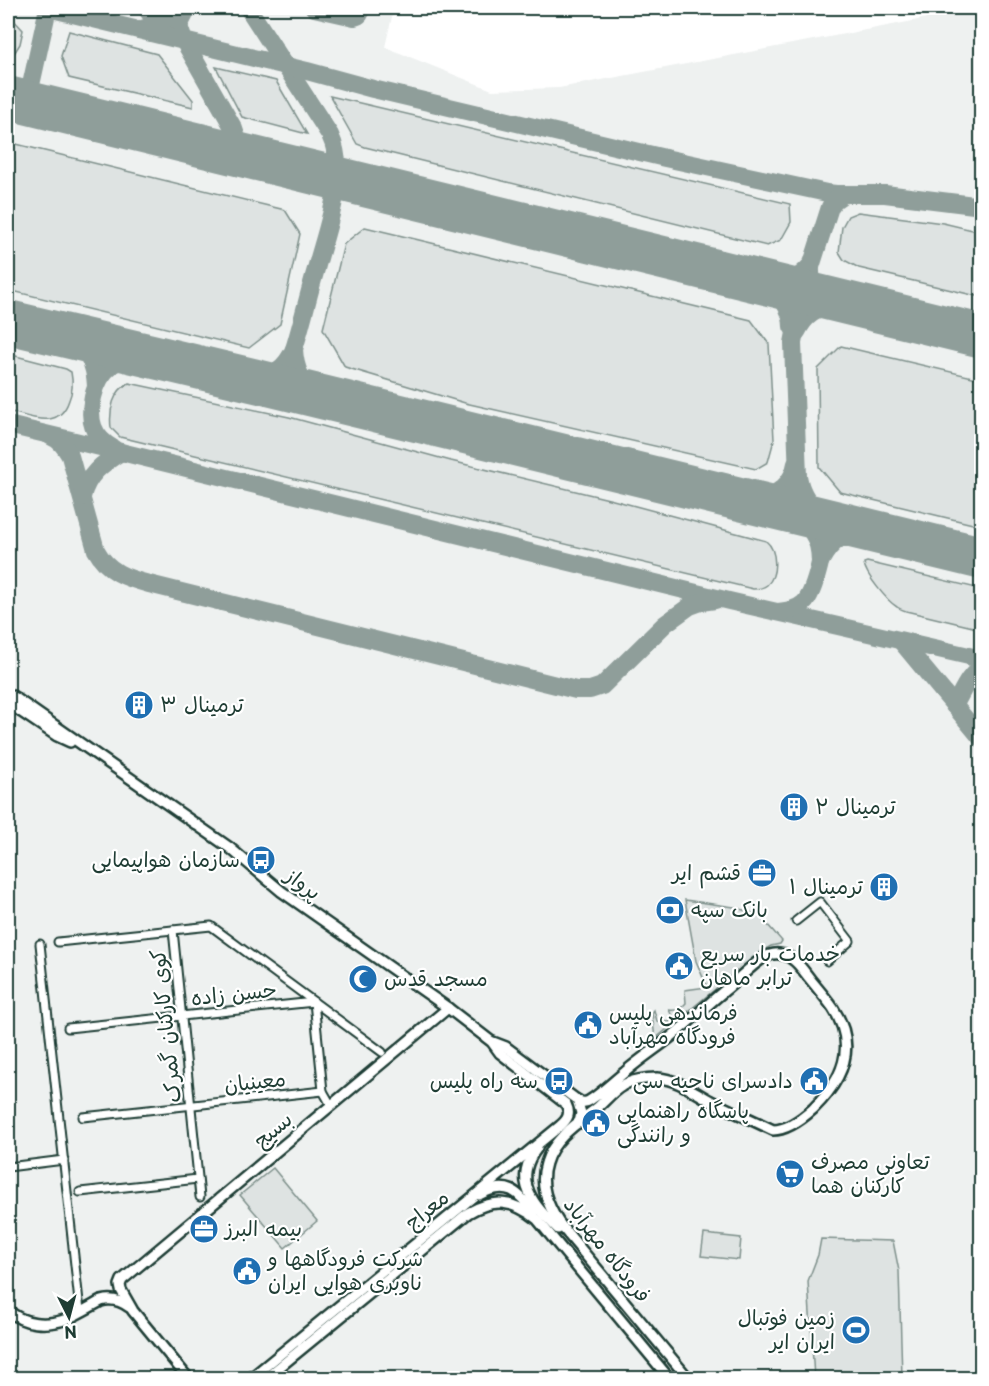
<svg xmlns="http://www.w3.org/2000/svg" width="989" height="1386" font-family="'Playpen Sans','Playpen Sans Arabic',sans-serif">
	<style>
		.built { fill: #eef1f0 }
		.green { fill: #dee3e2; stroke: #7e908b; stroke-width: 1.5 }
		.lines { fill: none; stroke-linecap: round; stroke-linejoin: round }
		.taxiway { stroke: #8f9e9a; stroke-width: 18 }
		.runway { stroke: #8f9e9a; stroke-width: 44 }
		.street-casing { stroke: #1f3d34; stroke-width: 11 }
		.secondary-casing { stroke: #1f3d34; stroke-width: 14 }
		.street { stroke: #fff; stroke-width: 7 }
		.secondary { stroke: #fff; stroke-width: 9 }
		.labels { text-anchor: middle; stroke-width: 4.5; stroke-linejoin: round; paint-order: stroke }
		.poi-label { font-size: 21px; fill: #1f3d34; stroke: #fff; text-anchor: start }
		.street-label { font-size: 21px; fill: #1f3d34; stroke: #fff }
	</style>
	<rect width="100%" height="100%" fill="#fff"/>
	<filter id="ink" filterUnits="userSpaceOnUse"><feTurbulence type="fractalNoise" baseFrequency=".0167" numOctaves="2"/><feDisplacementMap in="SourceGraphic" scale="12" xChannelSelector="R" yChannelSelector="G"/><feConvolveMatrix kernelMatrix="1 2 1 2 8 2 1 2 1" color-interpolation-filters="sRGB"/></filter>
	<g filter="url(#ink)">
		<path class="built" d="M8,8H394L385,47L492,90L559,88L908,22L972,8H981V1378H8Z"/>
		<g class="green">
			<path d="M8,15L10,16L23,30L20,44L13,55L8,56Z"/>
			<path d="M69,31L157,54L193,100V107L69,78L61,56Z"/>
			<path d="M216,67L276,81L307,134L242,117Z"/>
			<path d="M330,96L790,204L791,222L781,240L767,246L365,147L357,144Z"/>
			<path d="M8,142L285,210L300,234L280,324L249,348L8,290Z"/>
			<path d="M858,212L943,223L981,232V297L859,268L844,260L839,252L842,227L848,216Z"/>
			<path d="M365,227L751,320L769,344L774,440L768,462L756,469L465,403L345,367L323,329L344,244Z"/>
			<path d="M841,346L981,379V526L840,492L819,467L818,369Z"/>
			<path d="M8,354L66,369L71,372C73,382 73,391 69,400C59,431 31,417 8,411Z"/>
			<path d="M129,383L289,417L451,461L613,500L766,541C777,550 778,575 767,585C763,588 758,589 753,589L120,437L111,428C109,410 113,391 129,383Z"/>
			<path d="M867,562L981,589V629L906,611C903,610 900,609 897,607C887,601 865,574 864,563Z"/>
			<path d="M685,900L734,907L759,915L782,941L780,944L771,946L760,952L655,1039L652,1013L654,1010L657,1021L670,1022L672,1016L669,1010C677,1011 681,1009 686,1003L685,990L707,987L696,961Z"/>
			<path d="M273,1168L317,1221L285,1248L240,1195Z"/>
			<path d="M704,1234L741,1238L739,1260L701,1256Z"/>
			<path d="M821,1239L893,1241L899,1271L902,1378H814L808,1281L818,1255Z"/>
		</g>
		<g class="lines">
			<g class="taxiway">
				<path d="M146,8L157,24L167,31"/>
				<path d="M188,8L179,26L184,41L234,129L243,156"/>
				<path d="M248,8L330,135C349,174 326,230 316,269C308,296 302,323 294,349C285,370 273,375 252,380"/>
				<path d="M314,8L354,17C360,16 361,13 362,8"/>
				<path d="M139,30L157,24L182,8"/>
				<path d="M27,103L48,8L307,71L373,89L665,158L827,193L836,194H885L982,206"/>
				<path d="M768,284C781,297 792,308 792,327"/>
				<path d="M768,284C788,283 797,281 811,265C810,279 814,290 825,298"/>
				<path d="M797,332C807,311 820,309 840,302"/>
				<path d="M68,337C88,348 95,364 96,386"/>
				<path d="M294,349C295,370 302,384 319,396"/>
				<path d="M8,425L121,452L729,601L982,659"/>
				<path d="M50,436C60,440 65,447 70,456L96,550C108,572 126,578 149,584L576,690H590L602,686L665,624L690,606L701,602L715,600"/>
				<path d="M114,449C92,437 88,420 93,397C96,384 101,373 112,365C121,358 132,356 143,354"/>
				<path d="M82,497C87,475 103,463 121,452"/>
				<path d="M746,501C769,499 792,489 796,463"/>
				<path d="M786,511C809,523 820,536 820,562C832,539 845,532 870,531"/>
				<path d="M778,612C788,611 796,610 804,603C815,592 827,542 823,527C819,513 807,503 802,490C800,486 799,481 798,476L793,343L803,292L830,207L834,201L844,194"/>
				<path d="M901,641L982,739"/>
				<path d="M954,706C962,693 968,675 982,667"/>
			</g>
			<g class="runway">
				<path d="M8,98L982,336"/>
				<path d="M8,322L252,380L982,558"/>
			</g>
			<g class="street-casing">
				<g id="street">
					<path d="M796,921L820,902L850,941L827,961"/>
					<path d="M173,930L200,1197"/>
					<path d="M58,942L211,926L382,1052"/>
					<path d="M40,944L80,1311"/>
					<path d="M68,1028L314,1002L323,1091L331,1105"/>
					<path d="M83,1117L323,1091"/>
					<path d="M8,1167L64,1160"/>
					<path d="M80,1192L198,1179"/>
				</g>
			</g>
			<g class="secondary-casing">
				<g id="secondary">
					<path d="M8,694L14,697L230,848L281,891L448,1008L492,1042L500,1053L566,1104C571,1114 568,1119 560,1126L251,1378"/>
					<path d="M8,703L57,736L70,742"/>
					<path d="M493,1042L506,1047L577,1100L581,1113L579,1123"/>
					<path d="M577,1100C581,1102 582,1103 586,1102C594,1100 617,1078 625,1072C640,1059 657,1048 672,1036C690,1021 706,1006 724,991C738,980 751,965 766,956C770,955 775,953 779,954C794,955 802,969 810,979C818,989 826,998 833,1008C858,1046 843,1080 813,1109C803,1118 787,1130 773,1130C753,1120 731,1111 711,1101C694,1092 678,1079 657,1078C647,1078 630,1080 622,1086C613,1091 606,1100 598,1107C579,1122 553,1138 546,1163C539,1185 547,1204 559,1223L688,1378"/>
					<path d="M537,1148C511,1181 534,1205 558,1229"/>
					<path d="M479,1195C507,1180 519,1191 534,1214"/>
					<path d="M8,1310C23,1325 47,1326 67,1319C78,1314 90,1307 101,1301C111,1298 121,1301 129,1307"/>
					<path d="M188,1378L133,1311L121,1290L120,1285L122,1280L448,1008"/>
					<path d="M266,1378L468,1213C494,1198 513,1200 537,1219L669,1378"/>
				</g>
			</g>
			<use href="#street" class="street"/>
			<use href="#secondary" class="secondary"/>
		</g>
	</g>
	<defs>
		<g id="building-disc" transform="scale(1.5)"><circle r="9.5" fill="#1f6fb2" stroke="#fff"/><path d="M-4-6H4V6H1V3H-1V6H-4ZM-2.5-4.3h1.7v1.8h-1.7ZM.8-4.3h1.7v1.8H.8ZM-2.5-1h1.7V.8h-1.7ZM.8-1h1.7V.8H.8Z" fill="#fff"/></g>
		<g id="bus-disc" transform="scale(1.5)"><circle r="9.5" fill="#1f6fb2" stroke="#fff"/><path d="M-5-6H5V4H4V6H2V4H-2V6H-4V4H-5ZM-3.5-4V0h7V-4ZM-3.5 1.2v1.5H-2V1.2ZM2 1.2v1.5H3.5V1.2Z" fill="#fff"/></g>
		<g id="office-disc" transform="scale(1.5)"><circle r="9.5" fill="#1f6fb2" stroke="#fff"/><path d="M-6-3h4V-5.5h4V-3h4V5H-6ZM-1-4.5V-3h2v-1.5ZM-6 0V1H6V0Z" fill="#fff"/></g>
		<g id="bank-disc" transform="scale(1.5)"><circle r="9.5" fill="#1f6fb2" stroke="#fff"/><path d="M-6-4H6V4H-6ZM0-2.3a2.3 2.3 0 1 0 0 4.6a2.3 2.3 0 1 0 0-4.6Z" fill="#fff"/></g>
		<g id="civic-disc" transform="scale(1.5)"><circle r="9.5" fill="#1f6fb2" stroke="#fff"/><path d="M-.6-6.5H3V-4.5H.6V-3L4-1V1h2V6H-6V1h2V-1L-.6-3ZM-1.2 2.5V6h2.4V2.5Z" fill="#fff"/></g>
		<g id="mosque-disc" transform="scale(1.5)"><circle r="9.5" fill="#1f6fb2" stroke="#fff"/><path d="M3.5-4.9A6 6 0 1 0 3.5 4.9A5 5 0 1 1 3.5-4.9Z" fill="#fff"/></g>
		<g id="supermarket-disc" transform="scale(1.5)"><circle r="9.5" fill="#1f6fb2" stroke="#fff"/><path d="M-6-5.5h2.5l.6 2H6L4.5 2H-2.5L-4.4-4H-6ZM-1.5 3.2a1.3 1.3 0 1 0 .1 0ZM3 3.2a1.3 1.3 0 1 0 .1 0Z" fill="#fff"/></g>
		<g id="stadium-disc" transform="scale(1.5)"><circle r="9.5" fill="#1f6fb2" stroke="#fff"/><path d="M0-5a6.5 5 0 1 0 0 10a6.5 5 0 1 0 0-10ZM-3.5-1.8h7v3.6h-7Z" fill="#fff"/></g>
	</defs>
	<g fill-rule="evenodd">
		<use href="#building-disc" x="139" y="705"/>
		<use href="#building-disc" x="794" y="807"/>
		<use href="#bus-disc" x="261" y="860"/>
		<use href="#office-disc" x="762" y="873"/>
		<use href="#building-disc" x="884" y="887"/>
		<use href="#bank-disc" x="670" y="910"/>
		<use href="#civic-disc" x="679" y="966"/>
		<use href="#mosque-disc" x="363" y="979"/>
		<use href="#civic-disc" x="588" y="1025"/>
		<use href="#bus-disc" x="559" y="1081"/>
		<use href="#civic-disc" x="814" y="1081"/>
		<use href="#civic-disc" x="596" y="1123"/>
		<use href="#supermarket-disc" x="790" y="1174"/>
		<use href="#office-disc" x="204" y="1229"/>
		<use href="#civic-disc" x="247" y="1271"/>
		<use href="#stadium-disc" x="856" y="1330"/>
	</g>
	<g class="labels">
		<g class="poi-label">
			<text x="160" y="712">ترمینال ۳</text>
			<text x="815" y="814">ترمینال ۲</text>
			<text x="240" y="867" text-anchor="end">سازمان هواپیمایی</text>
			<text x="741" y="880" text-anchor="end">قشم ایر</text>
			<text x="863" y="894" text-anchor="end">ترمینال ۱</text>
			<text x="691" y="917">بانک سپه</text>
			<text x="700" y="961">خدمات بار سریع<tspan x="700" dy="24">ترابر ماهان</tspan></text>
			<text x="384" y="986">مسجد قدس</text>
			<text x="609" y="1020">فرماندهی پلیس<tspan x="609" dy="24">فرودگاه مهرآباد</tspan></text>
			<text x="538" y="1088" text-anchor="end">سه راه پلیس</text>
			<text x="793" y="1088" text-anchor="end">دادسرای ناحیه سی</text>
			<text x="617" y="1118">پاسگاه راهنمایی<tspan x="617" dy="24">و رانندگی</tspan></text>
			<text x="811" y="1169">تعاونی مصرف<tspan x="811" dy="24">کارکنان هما</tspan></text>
			<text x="225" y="1236">بیمه البرز</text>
			<text x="268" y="1266">شرکت فرودگاهها و<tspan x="268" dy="24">ناوبری هوایی ایران</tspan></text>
			<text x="835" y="1325" text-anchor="end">زمین فوتبال<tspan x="835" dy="24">ایران ایر</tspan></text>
		</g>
		<g class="street-label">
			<text transform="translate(303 884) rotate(36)" y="7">پرواز</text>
			<text transform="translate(234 994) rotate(-6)" y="7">حسن زاده</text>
			<text transform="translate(166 1026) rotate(-96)" y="7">کوی کارکنان گمرک</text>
			<text transform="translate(255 1082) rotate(-6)" y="7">معینیان</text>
			<text transform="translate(273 1130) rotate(-40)" y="7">بسیج</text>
			<text transform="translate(427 1210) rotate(-39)" y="7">معراج</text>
			<text transform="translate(607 1250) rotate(52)" y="7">فرودگاه مهرآباد</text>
		</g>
	</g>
	<rect width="989" height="1386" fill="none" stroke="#fff" stroke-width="30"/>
	<rect x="15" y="15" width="959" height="1356" fill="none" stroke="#1f3d34" stroke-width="2" filter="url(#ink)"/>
	<g transform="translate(69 1317) rotate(174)" stroke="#ffffff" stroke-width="4.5" paint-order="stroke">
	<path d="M0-4.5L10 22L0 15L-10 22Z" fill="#1f3d34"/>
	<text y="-9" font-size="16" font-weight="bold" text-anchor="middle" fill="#1f3d34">N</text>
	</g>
</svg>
